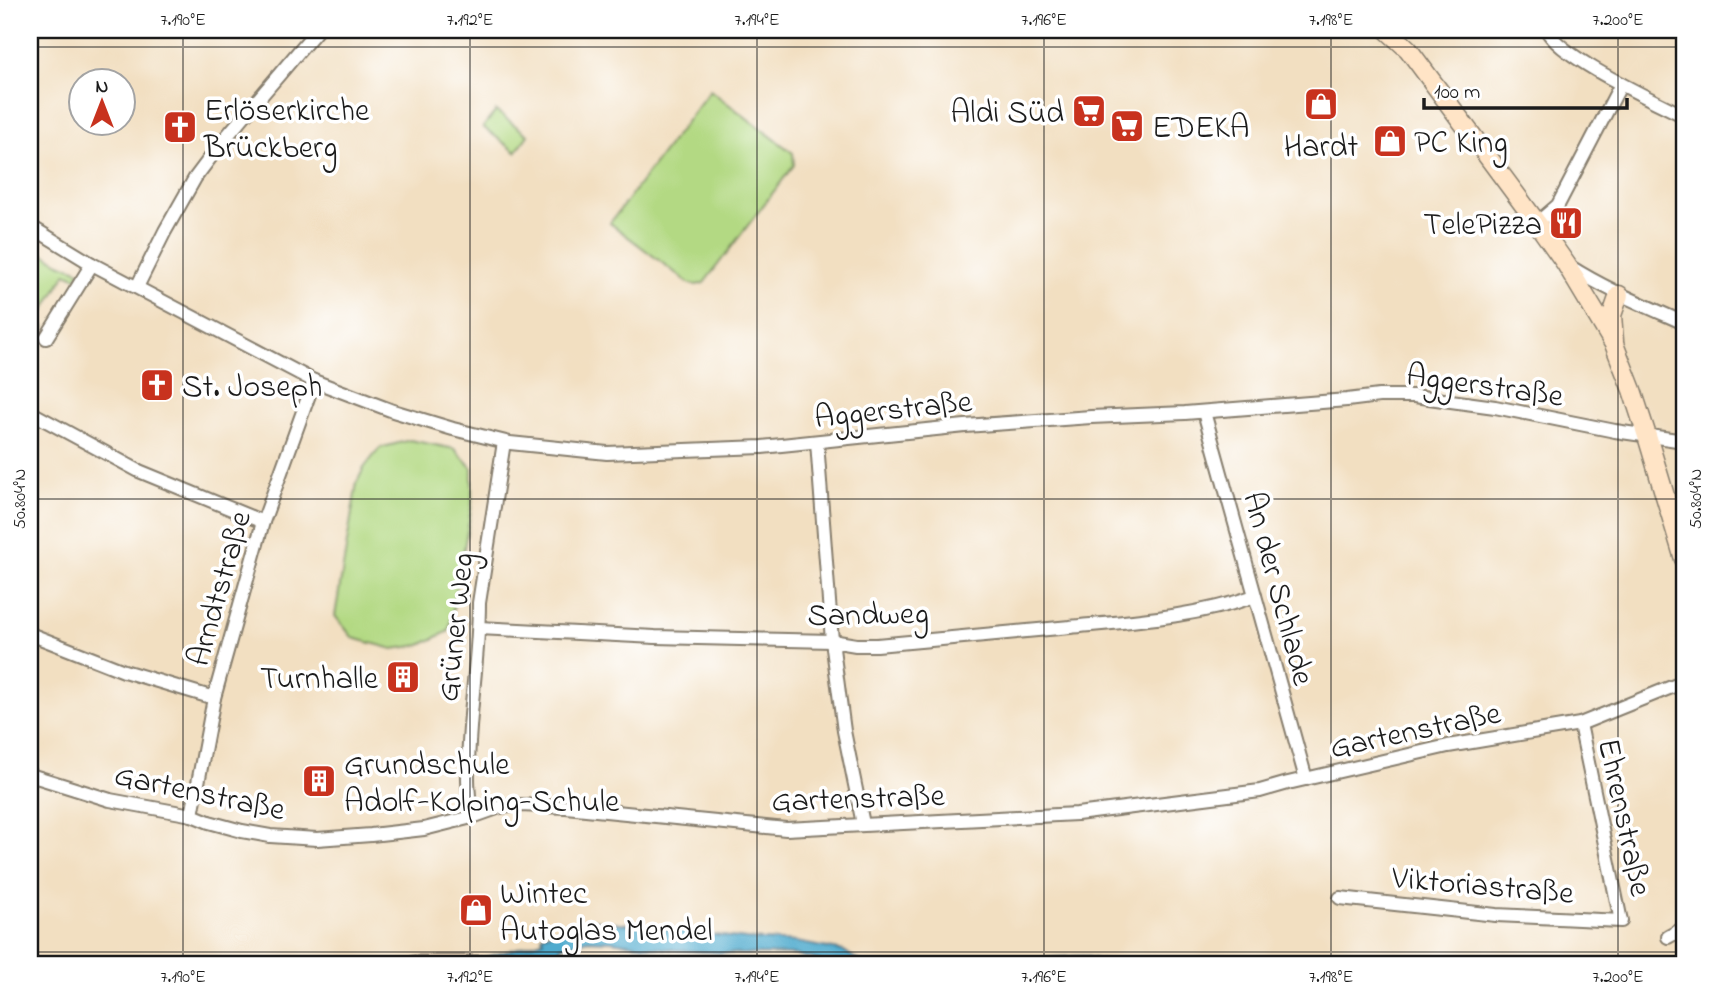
<svg xmlns="http://www.w3.org/2000/svg" width="1714" height="995" font-family="'Indie Flower',sans-serif">
	<style>
		.green { fill: #b3d983; stroke: #687a50; stroke-width: 2 }
		.water { fill: #50abce; stroke: #366475; stroke-width: 2 }
		.lines { fill: none; stroke-linecap: round; stroke-linejoin: round }
		.minor-casing { stroke: #877e6e; stroke-width: 16 }
		.secondary-casing { stroke: #877e6e; stroke-width: 21 }
		.minor { stroke: #fff; stroke-width: 12 }
		.secondary { stroke: #ffe4c6; stroke-width: 18 }
		.ticks { fill: none; stroke: #1c1c1c; stroke-width: 2; stroke-opacity: 0.45 }
		.labels { text-anchor: middle; stroke-width: 7; stroke-linejoin: round; paint-order: stroke }
		.poi-label { font-size: 32px; fill: #1c1c1c; stroke: #fff; text-anchor: start }
		.street-label { font-size: 32px; fill: #1c1c1c; stroke: #fff }
		.neatline { fill: none; stroke: #1c1c1c; stroke-width: 2.5 }
		.ticks-label { font-size: 18px; text-anchor: middle; fill: #1c1c1c }
	</style>
	<rect width="100%" height="100%" fill="#fff"/>
	<filter id="ink" filterUnits="userSpaceOnUse"><feTurbulence type="fractalNoise" baseFrequency=".0143" numOctaves="2"/><feDisplacementMap in="SourceGraphic" scale="14" xChannelSelector="R" yChannelSelector="G"/><feConvolveMatrix kernelMatrix="1 2 1 2 8 2 1 2 1" color-interpolation-filters="sRGB"/></filter>
	<filter id="wash" filterUnits="userSpaceOnUse"><feTurbulence type="fractalNoise" baseFrequency=".00686" numOctaves="4" result="noise"/><feDisplacementMap in="SourceGraphic" scale="28" xChannelSelector="R" yChannelSelector="G"/><feGaussianBlur stdDeviation="1.57" result="paint"/><feColorMatrix in="noise" values="0 0 0 0 0 0 0 0 0 0 0 0 0 0 0 0 0 1.4 0 .05"/><feComposite in="paint" operator="in"/></filter>
	<g filter="url(#wash)">
		<rect width="100%" height="100%" fill="#f2dfc1"/>
		<g class="green">
			<path d="M710,90L793,153L794,165L704,283L697,285L690,284L610,223Z"/>
			<path d="M496,111L528,135L516,152L483,127Z"/>
			<path d="M30,246L60,263L80,271L77,278L66,273L38,321L45,327L41,330L30,324Z"/>
			<path d="M410,440L455,449L472,468V504L449,631L421,645L393,649L353,638L335,616L357,482L364,468L380,448Z"/>
		</g>
		<g class="water">
			<path d="M588,919L746,939L796,942L844,951L859,961L869,965H829L813,959L795,955L741,954L675,950L611,941L588,940L560,947L562,958H560L558,952L509,965H458L543,941L542,935Z"/>
			<path d="M1083,956L1119,965H1008L1050,958Z"/>
		</g>
	</g>
	<g filter="url(#ink)">
		<g class="lines">
			<g class="minor-casing">
				<g id="minor">
					<path d="M1547,30C1559,57 1655,101 1684,116"/>
					<path d="M30,32L32,30"/>
					<path d="M1537,223L1558,205L1621,84"/>
					<path d="M30,226L92,264L314,381L393,411L453,429L510,443L607,453L762,447L965,426L1091,417L1185,413L1347,400L1379,396H1414L1495,407L1615,431L1684,441"/>
					<path d="M1569,266C1605,289 1644,305 1684,323"/>
					<path d="M137,287L165,231L195,178L222,142L317,30"/>
					<path d="M46,338L92,264"/>
					<path d="M30,412L139,471L263,522"/>
					<path d="M1204,412L1306,779"/>
					<path d="M817,442L832,641L844,731L863,824"/>
					<path d="M479,628L655,637L832,641L856,645H877C942,639 1006,633 1070,627C1132,621 1196,617 1255,596"/>
					<path d="M30,634L124,671L214,698"/>
					<path d="M30,775L110,800L192,815L209,822L242,831L270,836L317,839L371,835L424,829L472,817L500,807L520,805L566,807L786,829L1077,814L1260,791L1288,783L1448,746L1580,724L1684,682"/>
					<path d="M192,815L214,698L263,522L314,381"/>
					<path d="M472,817C470,805 468,792 468,779C467,720 479,662 479,603L504,442"/>
					<path d="M1340,898L1496,915L1621,921L1580,724"/>
					<path d="M1668,937L1684,928"/>
				</g>
			</g>
			<g class="secondary-casing">
				<g id="secondary">
					<path d="M1387,30L1408,49L1537,223L1566,264L1614,344L1632,390L1647,436L1684,559"/>
					<path d="M1614,341L1612,315L1619,295"/>
					<path d="M414,965H483"/>
				</g>
			</g>
			<use href="#minor" class="minor"/>
			<use href="#secondary" class="secondary"/>
		</g>
	</g>
	<path class="ticks" d="M183,30V965M470,30V965M757,30V965M1044,30V965M1331,30V965M1618,30V965M30,47H1684M30,499H1684M30,952H1684"/>
	<defs>
		<g id="shop-square" transform="scale(1.75)"><rect x="-9" y="-9" width="18" height="18" rx="4" fill="#c8321e" stroke="#fff"/><path d="M-5-2.5h2.3a2.7 3.5 0 0 1 5.4 0H5L5.5 6h-11ZM-1.5-2.5h3a1.5 2.3 0 0 0-3 0Z" fill="#fff"/></g>
		<g id="supermarket-square" transform="scale(1.75)"><rect x="-9" y="-9" width="18" height="18" rx="4" fill="#c8321e" stroke="#fff"/><path d="M-6-5.5h2.5l.6 2H6L4.5 2H-2.5L-4.4-4H-6ZM-1.5 3.2a1.3 1.3 0 1 0 .1 0ZM3 3.2a1.3 1.3 0 1 0 .1 0Z" fill="#fff"/></g>
		<g id="church-square" transform="scale(1.75)"><rect x="-9" y="-9" width="18" height="18" rx="4" fill="#c8321e" stroke="#fff"/><path d="M-1.2-6h2.4v3.5h3.3v2.4h-3.3V6h-2.4V-.1h-3.3v-2.4h3.3Z" fill="#fff"/></g>
		<g id="restaurant-square" transform="scale(1.75)"><rect x="-9" y="-9" width="18" height="18" rx="4" fill="#c8321e" stroke="#fff"/><path d="M-5-6h1v4h1v-4h1v4h1v-4h1v5L-1.5 .5V6h-2V.5L-5-1ZM5-6V6H3V1.5H1.5Q1.5-4 5-6Z" fill="#fff"/></g>
		<g id="building-square" transform="scale(1.75)"><rect x="-9" y="-9" width="18" height="18" rx="4" fill="#c8321e" stroke="#fff"/><path d="M-4-6H4V6H1V3H-1V6H-4ZM-2.5-4.3h1.7v1.8h-1.7ZM.8-4.3h1.7v1.8H.8ZM-2.5-1h1.7V.8h-1.7ZM.8-1h1.7V.8H.8Z" fill="#fff"/></g>
	</defs>
	<g fill-rule="evenodd">
		<use href="#shop-square" x="1321" y="104"/>
		<use href="#supermarket-square" x="1089" y="111"/>
		<use href="#supermarket-square" x="1127" y="126"/>
		<use href="#church-square" x="180" y="127"/>
		<use href="#shop-square" x="1390" y="141"/>
		<use href="#restaurant-square" x="1566" y="223"/>
		<use href="#church-square" x="157" y="385"/>
		<use href="#building-square" x="403" y="677"/>
		<use href="#building-square" x="319" y="781"/>
		<use href="#shop-square" x="476" y="910"/>
	</g>
	<g class="labels">
		<g class="poi-label">
			<text x="204" y="120">Erlöserkirche<tspan x="204" dy="37">Brückberg</tspan></text>
			<text x="1064" y="122" text-anchor="end">Aldi Süd</text>
			<text x="1152" y="137">EDEKA</text>
			<text x="1414" y="152">PC King</text>
			<text x="1321" y="156" text-anchor="middle">Hardt</text>
			<text x="1542" y="234" text-anchor="end">TelePizza</text>
			<text x="182" y="396">St. Joseph</text>
			<text x="378" y="688" text-anchor="end">Turnhalle</text>
			<text x="344" y="774">Grundschule<tspan x="344" dy="37">Adolf-Kolping-Schule</tspan></text>
			<text x="500" y="903">Wintec<tspan x="500" dy="37">Autoglas Mendel</tspan></text>
		</g>
		<g class="street-label">
			<text transform="translate(1485 384) rotate(8)" y="11">Aggerstraße</text>
			<text transform="translate(893 408) rotate(-6)" y="11">Aggerstraße</text>
			<text transform="translate(218 588) rotate(-74)" y="11">Arndtstraße</text>
			<text transform="translate(1280 588) rotate(75)" y="11">An der Schlade</text>
			<text transform="translate(868 613) rotate(-1)" y="11">Sandweg</text>
			<text transform="translate(454 627) rotate(-84)" y="11">Grüner Weg</text>
			<text transform="translate(1415 729) rotate(-12)" y="11">Gartenstraße</text>
			<text transform="translate(200 791) rotate(12)" y="11">Gartenstraße</text>
			<text transform="translate(858 797) rotate(-2)" y="11">Gartenstraße</text>
			<text transform="translate(1626 817) rotate(78)" y="11">Ehrenstraße</text>
			<text transform="translate(1483 884) rotate(5)" y="11">Viktoriastraße</text>
		</g>
	</g>
	<rect width="1714" height="995" fill="none" stroke="#fff" stroke-width="77"/>
	<g transform="translate(102 102)"><circle r="33" fill="#ffffff" stroke="#a4a4a4" stroke-width="2"/>
	<path d="M0-5L12 26L0 18L-12 26Z" fill="#c8321e"/>
	<text y="-10" font-size="19" font-weight="bold" text-anchor="middle" fill="#1c1c1c">N</text>
	</g>
	<path d="M1424 98v10h203v-10" fill="none" stroke="#1c1c1c" stroke-width="3.5"/>
	<text x="1434" y="98" font-size="21" fill="#1c1c1c" stroke="#ffffff" stroke-width="5" paint-order="stroke">100 m</text>
	<rect x="38" y="38" width="1638" height="918" class="neatline"/>
	<g class="ticks-label">
		<text x="183" y="25">7.190°E</text>
		<text x="470" y="25">7.192°E</text>
		<text x="757" y="25">7.194°E</text>
		<text x="1044" y="25">7.196°E</text>
		<text x="1331" y="25">7.198°E</text>
		<text x="1618" y="25">7.200°E</text>
		<text transform="translate(19 499) rotate(-90)" y="6">50.804°N</text>
		<text transform="translate(1695 499) rotate(-90)" y="6">50.804°N</text>
		<text x="183" y="982">7.190°E</text>
		<text x="470" y="982">7.192°E</text>
		<text x="757" y="982">7.194°E</text>
		<text x="1044" y="982">7.196°E</text>
		<text x="1331" y="982">7.198°E</text>
		<text x="1618" y="982">7.200°E</text>
	</g>
</svg>
